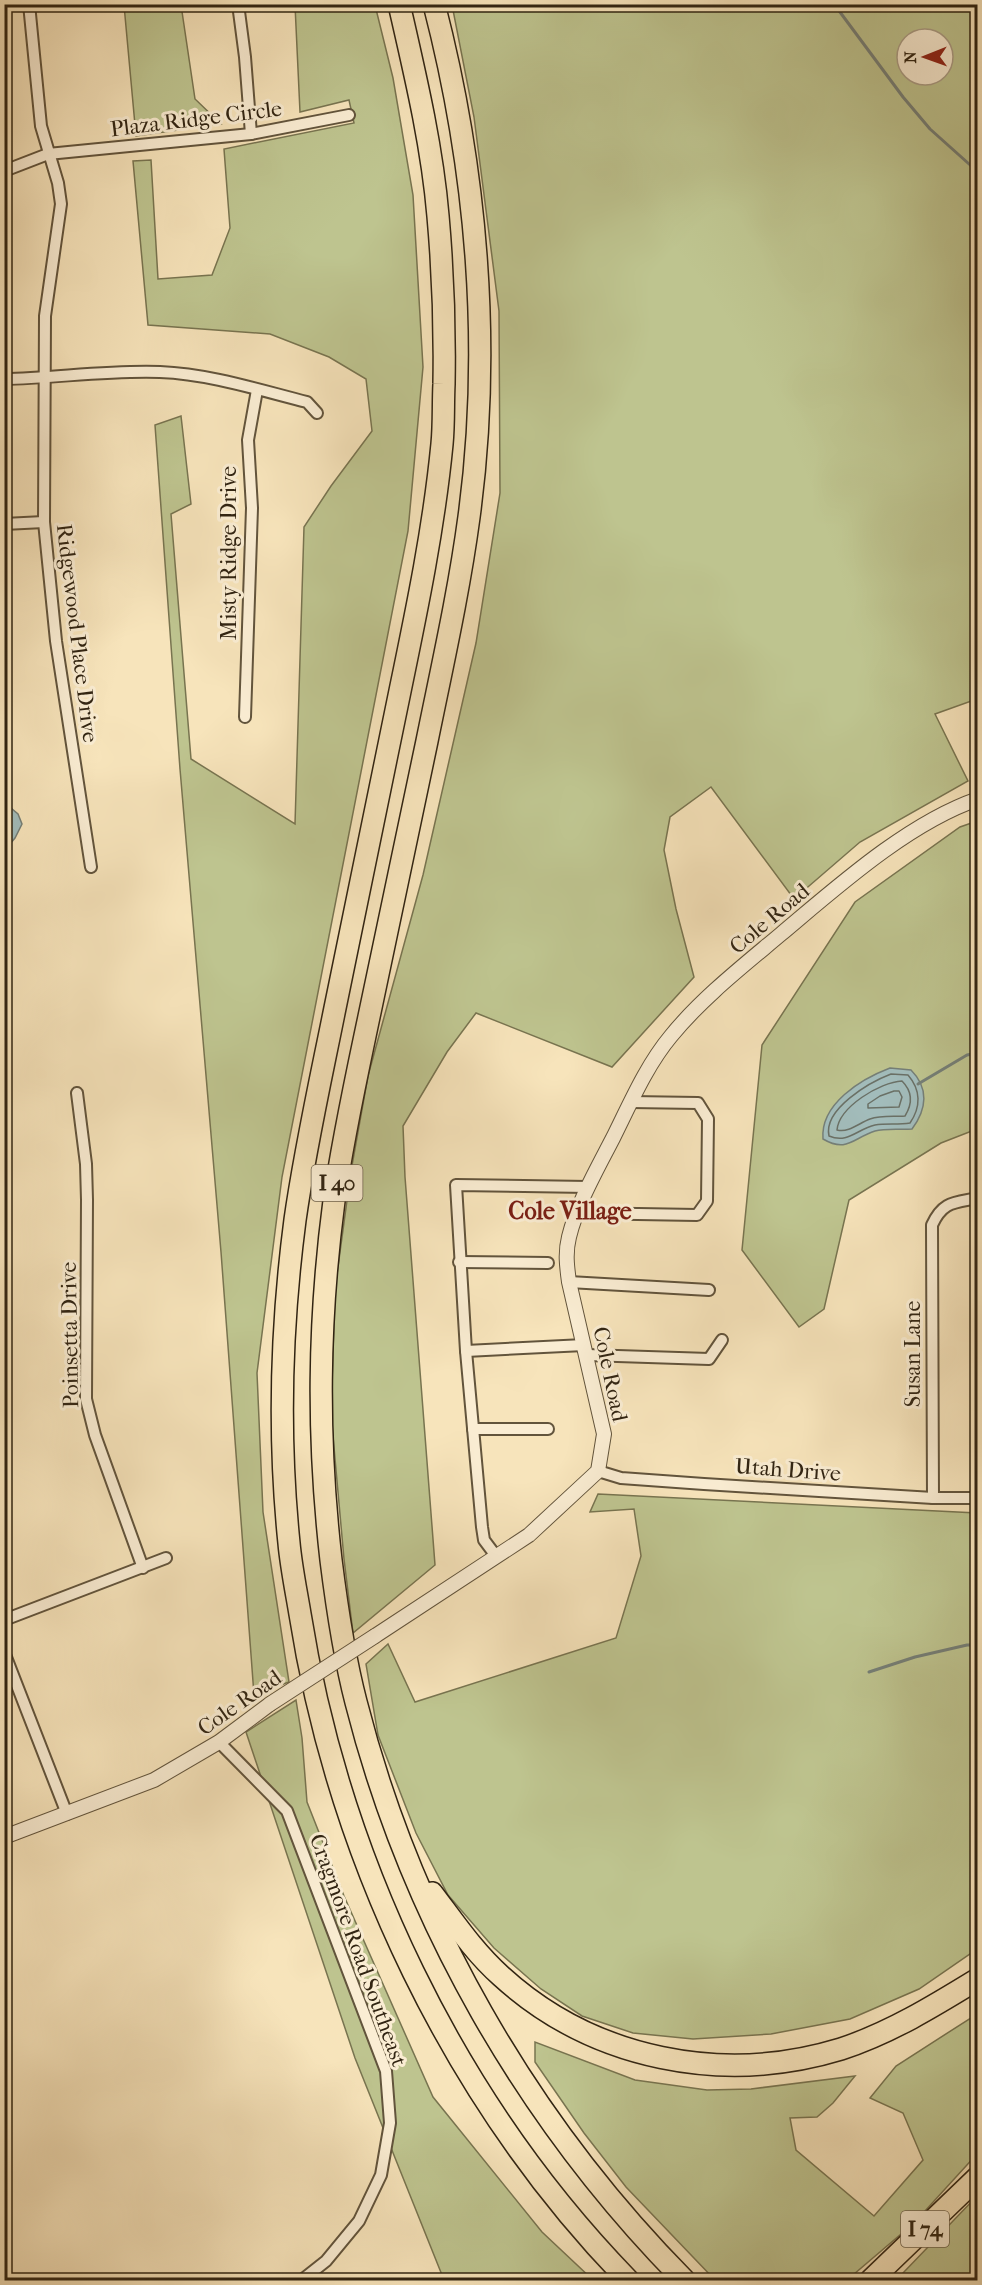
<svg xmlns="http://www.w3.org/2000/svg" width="982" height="2285" font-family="'IM FELL French Canon',serif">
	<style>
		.green { fill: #bec48f; stroke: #787450; stroke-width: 1.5; fill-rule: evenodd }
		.water { fill: #a2bcbb; stroke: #757f77; stroke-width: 1.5 }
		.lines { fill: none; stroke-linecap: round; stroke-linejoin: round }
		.shore { stroke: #6a7066; stroke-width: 1.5 }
		.stream { stroke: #757f77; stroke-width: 3 }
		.minor-casing { stroke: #62543c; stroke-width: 14 }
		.tertiary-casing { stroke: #62543c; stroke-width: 16 }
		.motorway-casing { stroke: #312412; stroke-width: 24 }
		.minor { stroke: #faedd3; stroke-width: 10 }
		.tertiary { stroke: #faedd3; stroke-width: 14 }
		.motorway { stroke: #f7e4bb; stroke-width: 21 }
		.tertiary-bridge-casing { stroke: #62543c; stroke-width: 16; stroke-linecap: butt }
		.tertiary-bridge { stroke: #faedd3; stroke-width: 14 }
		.labels { text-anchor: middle; stroke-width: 6; stroke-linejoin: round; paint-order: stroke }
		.shield { fill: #faedd3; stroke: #6d604c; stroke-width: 1.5 }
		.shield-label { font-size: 21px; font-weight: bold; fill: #312412 }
		.street-label { font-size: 22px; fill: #312412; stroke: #faedd3 }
		.neighbourhood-label { font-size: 24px; font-weight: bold; fill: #7a1f14; stroke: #faedd3 }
	</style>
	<rect width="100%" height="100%" fill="#f7e4bb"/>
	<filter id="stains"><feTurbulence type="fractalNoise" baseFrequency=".00333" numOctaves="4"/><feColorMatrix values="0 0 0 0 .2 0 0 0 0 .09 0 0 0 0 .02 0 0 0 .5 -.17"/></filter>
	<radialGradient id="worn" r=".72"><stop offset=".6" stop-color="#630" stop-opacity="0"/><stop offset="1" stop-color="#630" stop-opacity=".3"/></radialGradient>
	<g class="green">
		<path d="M124,5H181L195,99L221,124L136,136Z"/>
		<path d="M295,5H375L393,78L413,195L423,367L408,531L282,1177L257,1373L263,1512L289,1682L254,1695L221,1252L180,769L155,425L181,416L191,504L171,514L191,759L295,824L304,527L331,486L372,431L366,379L329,357L270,334L148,325L133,161L151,160L158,279L212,275L230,228L224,149L354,123L349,100L300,112Z"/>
		<path d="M452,5H977V699L935,714L968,781L860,842L794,899L711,787L670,817L664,850L676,909L694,977L612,1067L476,1013L447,1052L403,1126L405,1177L435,1565L353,1633L344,1559L331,1414L335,1289L351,1171L368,1076L423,875L476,643L500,493L499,311L474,117ZM907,39H943V75H907Z"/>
		<path d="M977,821V1129L941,1143L849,1200L824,1309L799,1327L742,1250L762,1045L855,902L960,827Z"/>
		<path d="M598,1494L977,1513V1949L919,1989L850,2019L771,2034L693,2039L633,2033L582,2016L541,1989L494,1948L448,1895L416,1833L378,1735L366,1664L388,1644L415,1702L616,1638L641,1556L634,1509L590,1512Z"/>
		<path d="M296,1700L302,1738L307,1802L344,1896L433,2097L542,2232L593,2280H444L355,2058L246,1732Z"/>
		<path d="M977,2014V2154L914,2223L847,2280H715L626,2187L584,2133L535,2062V2042L635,2080L707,2090L751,2089L855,2076L833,2103L817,2117L790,2118L796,2150L874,2216L923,2160L903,2113L870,2098L896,2066Z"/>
		<path d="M977,2196V2280H896L903,2273Z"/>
	</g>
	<g class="water">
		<path d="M5,803L18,814L22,824L15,838L5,850Z"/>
		<path d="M890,1068L911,1070C929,1088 927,1109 912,1129C901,1130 886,1128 875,1131C853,1138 847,1153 823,1139C820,1104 861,1079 890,1068Z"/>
	</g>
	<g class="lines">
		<g class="shore">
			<path d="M891,1074L908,1075C921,1090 921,1107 910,1123C898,1125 886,1123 875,1125C857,1129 848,1144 829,1136C823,1109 870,1082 891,1074Z"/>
			<path d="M902,1081C912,1091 913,1103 905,1116C894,1117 881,1115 870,1119C859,1123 849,1133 837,1130C839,1107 880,1082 902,1081Z"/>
			<path d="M894,1091H899L902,1097L899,1107L868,1108V1104L880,1096Z"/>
		</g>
		<g class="stream">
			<path d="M834,4L903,97L930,129L978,172"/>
			<path d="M918,1084L967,1055L978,1053"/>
			<path d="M869,1672L915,1657L967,1645H978"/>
		</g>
		<g class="minor-casing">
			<g id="minor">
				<path d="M29,4L41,126L58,183L61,204L45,316L44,522L56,641L91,867"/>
				<path d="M238,4L245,57L251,134"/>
				<path d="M4,171L48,154L251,134L349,115"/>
				<path d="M4,379C56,378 108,370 160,372C210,374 259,390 307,402L317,413"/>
				<path d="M4,524L44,522"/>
				<path d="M245,717L252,508L248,440L257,390"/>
				<path d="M77,1093L86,1164L87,1200L86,1399L95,1435L143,1568"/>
				<path d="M578,1213L697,1215L707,1201L708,1119L698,1103L631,1102"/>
				<path d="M459,1262L548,1263"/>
				<path d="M569,1282L709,1290"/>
				<path d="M466,1351L584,1345"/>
				<path d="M587,1355L709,1359L722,1340"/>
				<path d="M473,1429H548"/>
				<path d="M598,1471L621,1478L704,1484L933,1498H978"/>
				<path d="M933,1498L932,1225C943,1201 954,1203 978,1198"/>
				<path d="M496,1556L484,1540L482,1527L466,1351L456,1185L588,1187"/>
				<path d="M4,1620L166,1558"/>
				<path d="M4,1652L67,1814"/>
				<path d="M219,1742L287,1811L386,2071L390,2123L381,2175L359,2221L326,2261L302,2280"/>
			</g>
		</g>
		<g class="tertiary-casing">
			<g id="tertiary">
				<path d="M375,1636L529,1535L598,1471L604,1434L569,1282C567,1267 565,1253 569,1237C577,1204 597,1169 613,1138C630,1104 646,1066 671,1036C702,998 743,966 781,934C837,887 908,823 978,799"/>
				<path d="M4,1837L154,1780L219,1742L270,1704"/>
			</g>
		</g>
		<g class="motorway-casing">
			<g id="motorway">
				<path d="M399,4C415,74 432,145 438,216C443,272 445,328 444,384C443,404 444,424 442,444C434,527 417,609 400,691C378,797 357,903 335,1008C321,1078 305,1149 295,1220C281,1327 278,1436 289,1543C291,1566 296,1590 300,1614C339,1860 454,2101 628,2280"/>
				<path d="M434,4C477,170 492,347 469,517C459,592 442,667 427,741C408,831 389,922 370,1012C357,1074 343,1137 334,1201C318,1323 317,1437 331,1560C337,1608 344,1656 356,1702C411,1919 527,2121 684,2280"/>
				<path d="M432,1893C454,1922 474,1952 501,1976C593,2060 723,2085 841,2049C890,2033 934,2006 978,1979"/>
				<path d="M871,2280L978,2177"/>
			</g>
		</g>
		<use href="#minor" class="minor"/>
		<use href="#tertiary" class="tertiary"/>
		<use href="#motorway" class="motorway"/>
		<g class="tertiary-bridge-casing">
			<path id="tertiary-bridge" d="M270,1704L375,1636"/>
		</g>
		<use href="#tertiary-bridge" class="tertiary-bridge"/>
	</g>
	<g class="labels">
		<g class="shield">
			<rect x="311.5" y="1165" width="51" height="36" rx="4.5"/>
			<rect x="901" y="2211" width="48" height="36" rx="4.5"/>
		</g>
		<g class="shield-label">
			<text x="337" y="1190">I 40</text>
			<text x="925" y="2236">I 74</text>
		</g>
		<g class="street-label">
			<text transform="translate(196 118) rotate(-7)" y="8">Plaza Ridge Circle</text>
			<text transform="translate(228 553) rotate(-90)" y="8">Misty Ridge Drive</text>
			<text transform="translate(78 633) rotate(83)" y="8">Ridgewood Place Drive</text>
			<text transform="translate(769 918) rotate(-40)" y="8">Cole Road</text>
			<text transform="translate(69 1335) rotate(-91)" y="8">Poinsetta Drive</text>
			<text transform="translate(912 1354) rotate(-90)" y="8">Susan Lane</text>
			<text transform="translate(611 1374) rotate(78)" y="8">Cole Road</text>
			<text transform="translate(788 1469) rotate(4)" y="8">Utah Drive</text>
			<text transform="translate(239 1702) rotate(-35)" y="8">Cole Road</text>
			<text transform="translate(359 1950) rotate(70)" y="8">Cragmore Road Southeast</text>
		</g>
		<g class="neighbourhood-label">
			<text x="570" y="1219">Cole Village</text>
		</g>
	</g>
	<rect width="982" height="2285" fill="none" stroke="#f7e4bb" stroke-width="24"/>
	<rect x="6" y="6" width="970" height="2273" fill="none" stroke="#312412" stroke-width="3"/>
	<rect x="12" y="12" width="958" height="2261" fill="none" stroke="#312412" stroke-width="1.5"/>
	<g transform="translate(925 57) rotate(269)"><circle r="28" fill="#faedd3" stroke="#aa9d86" stroke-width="1.5"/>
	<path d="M0-4.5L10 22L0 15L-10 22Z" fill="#8f2418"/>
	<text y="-9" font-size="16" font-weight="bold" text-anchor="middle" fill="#312412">N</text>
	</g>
	<rect width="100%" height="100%" filter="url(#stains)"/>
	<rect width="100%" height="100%" fill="url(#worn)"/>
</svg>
